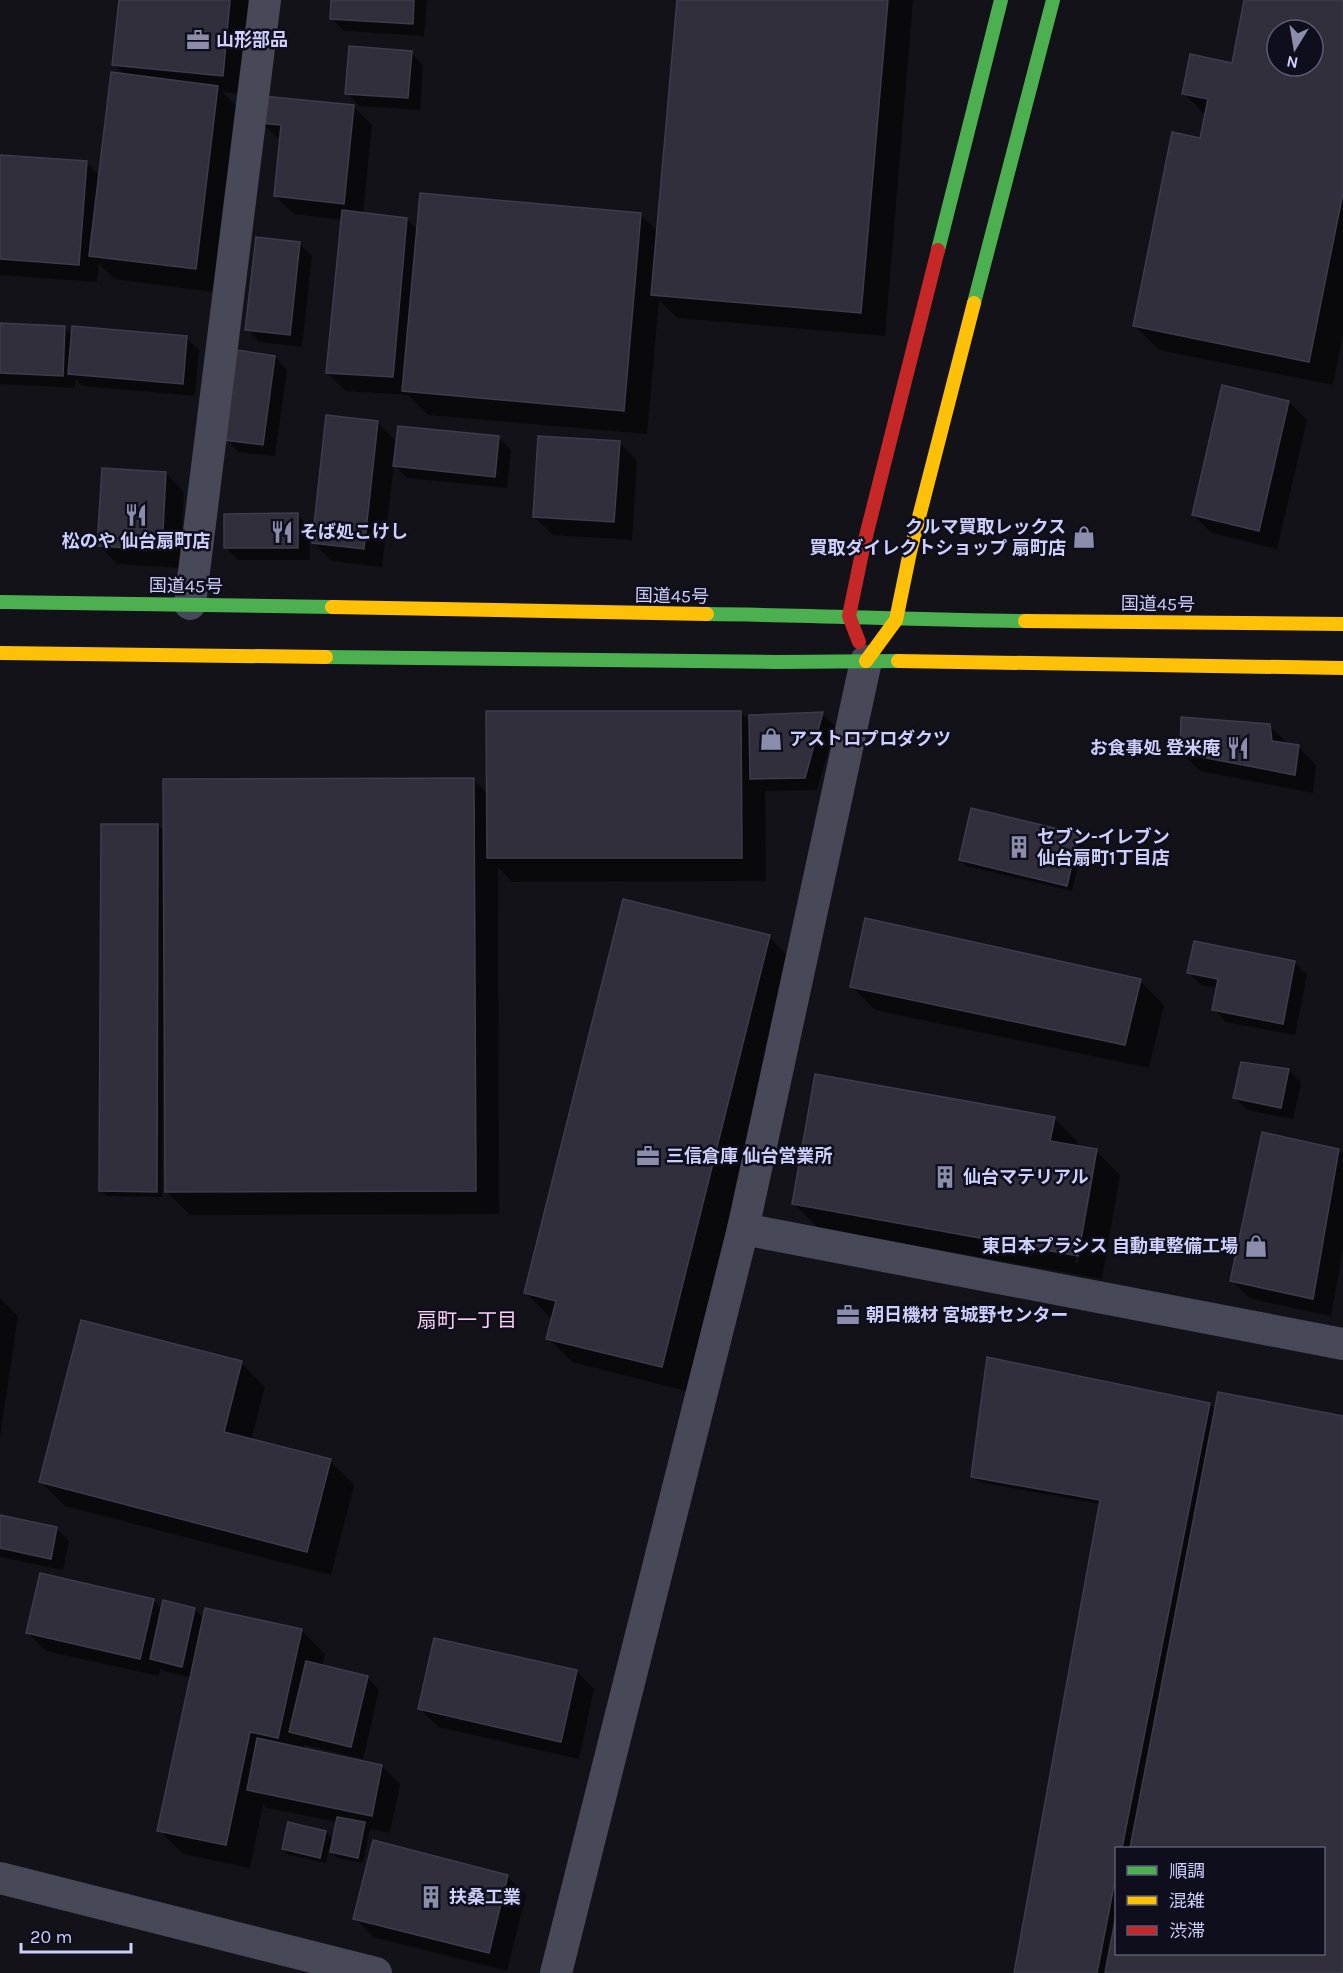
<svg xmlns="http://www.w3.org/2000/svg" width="1343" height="1973" font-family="Karla,'Noto Sans JP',sans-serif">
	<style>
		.shadow { fill: #0007; fill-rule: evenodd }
		.building { fill: #302f3b; stroke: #3c3c4c; stroke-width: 1.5; fill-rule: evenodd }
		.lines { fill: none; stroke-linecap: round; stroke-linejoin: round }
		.street { stroke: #474858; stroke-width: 32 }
		.fast { stroke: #4caf50; stroke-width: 14 }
		.slow { stroke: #ffc107; stroke-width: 14 }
		.jam { stroke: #c62828; stroke-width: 14 }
		.labels { text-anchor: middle; stroke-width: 5; stroke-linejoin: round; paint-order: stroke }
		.poi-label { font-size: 18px; font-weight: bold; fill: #cecffa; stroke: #0e0e1c; text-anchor: start }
		.street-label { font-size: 18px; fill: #cecffa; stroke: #0e0e1c }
		.neighbourhood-label { font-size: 20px; fill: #fad0f1; stroke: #0e0e1c }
	</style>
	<rect width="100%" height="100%" fill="#121218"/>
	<g class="shadow">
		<path d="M121,0H250L241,94L222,92L242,111L219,293L115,279L99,264L97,282L0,275V156L87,163L100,176L126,76L114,64Z"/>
		<path d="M333,0H427L424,36L344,31L332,19Z"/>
		<path d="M678,0H913L885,336L677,318L659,300L647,434L428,415L408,395L346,391L327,373L342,220L294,214L275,196L281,141L262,123L354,107L372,125L363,214L407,219L418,231L641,215L658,232Z"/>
		<path d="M1246,0H1343V334L1333,385L1159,350L1135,326L1201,140L1206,116L1184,93L1233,64ZM1277,30H1313V66H1277Z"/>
		<path d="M411,53L423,65L420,110L359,106L347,93Z"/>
		<path d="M299,243L312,256L302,347L259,342L247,329Z"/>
		<path d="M0,324L64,327L73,336L186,337L199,350L195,396L82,386L75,379V388L0,384Z"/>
		<path d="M275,357L287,370L275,456L238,452L226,439Z"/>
		<path d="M1289,402L1307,420L1277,549L1212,533L1193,515Z"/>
		<path d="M378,423L397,442L499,438L511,450L507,488L407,478L394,465L382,567L332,561L313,542Z"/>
		<path d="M619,442L637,461L632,540L553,535L534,517Z"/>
		<path d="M166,473L184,492L180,568L117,564L99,545Z"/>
		<path d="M297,515L310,527V560H238L226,548Z"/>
		<path d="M741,713L750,722L822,714L835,726L817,790L765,791L766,881L512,882L498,867L499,1214L190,1215L166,1191V1070H163L162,1197L107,1196L101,1191L158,825L165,832L473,779L488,794Z"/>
		<path d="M1270,726L1289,745L1298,746L1316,765L1313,793L1200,771L1182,753Z"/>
		<path d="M1079,836L1084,841L1072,891L966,866L961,860Z"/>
		<path d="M769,937L793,961L686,1391L572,1362L548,1338L553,1317H550L526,1293Z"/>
		<path d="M1294,962L1307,975L1295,1035L1226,1022L1214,1009L1218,988L1201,985L1188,972Z"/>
		<path d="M1140,981L1164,1005L1149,1068L875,1010L851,986Z"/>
		<path d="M1289,1070L1301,1083L1293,1119L1247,1110L1235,1098Z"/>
		<path d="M1054,1118L1078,1142L1077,1147L1096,1151L1120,1175L1102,1279L818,1228L794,1204ZM1092,1168H1095L1078,1263H1075Z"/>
		<path d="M1339,1150L1343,1155V1248L1331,1316L1251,1299L1232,1281Z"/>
		<path d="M0,1298L18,1316L0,1438Z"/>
		<path d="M241,1363L265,1387L251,1440L330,1461L354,1485L331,1575L65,1506L41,1482Z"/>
		<path d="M1210,1404L1216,1411L1343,1418V1973H1107L1116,1923V1954H1324V1848H1116V1908L1104,1973H1016L1100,1504L979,1482L973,1476Z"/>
		<path d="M0,1516L57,1529L69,1541L63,1570L0,1557Z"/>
		<path d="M153,1600L162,1609H194L205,1619L301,1630L325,1654L322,1667L367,1677L379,1690L363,1759L305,1745L304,1750L382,1766L400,1784L390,1833L370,1829L363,1863L337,1858L329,1849L326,1863L289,1855L283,1849L326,1832L334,1840L337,1822L267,1808L263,1804L250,1868L183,1854L159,1830L192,1678L164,1671L160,1668L159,1676L46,1651L27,1632Z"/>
		<path d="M576,1671L594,1689L579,1759L438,1727L420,1709Z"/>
		<path d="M375,1842L508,1877L526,1895L507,1971L373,1937L355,1918Z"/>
	</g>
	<g class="building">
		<path d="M119,0H230L223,76L112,65Z"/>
		<path d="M331,0H414L413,24L330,19Z"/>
		<path d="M677,0H888L861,313L651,295Z"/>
		<path d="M1244,0H1343V193L1309,362L1133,326L1172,132L1200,138L1208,99L1182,94L1190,54L1232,63ZM1277,30H1313V66H1277Z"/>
		<path d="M349,46L412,51L408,98L345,94Z"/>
		<path d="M111,72L218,86L196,269L89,256Z"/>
		<path d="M263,96L354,105L344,204L274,196L281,125L260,123Z"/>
		<path d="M0,155L87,161L79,265L0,259Z"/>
		<path d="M420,193L641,213L624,411L402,391Z"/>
		<path d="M342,210L407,218L393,377L326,373Z"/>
		<path d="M256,237L300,242L290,335L245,330Z"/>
		<path d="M0,323L65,326L63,376L0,373Z"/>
		<path d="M72,326L187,336L183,384L68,374Z"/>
		<path d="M237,350L275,356L263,445L224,440Z"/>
		<path d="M1222,385L1289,401L1259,531L1192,515Z"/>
		<path d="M326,415L378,421L364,549L312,543Z"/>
		<path d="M398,426L499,436L495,477L393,466Z"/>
		<path d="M538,436L620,441L614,522L533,517Z"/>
		<path d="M102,468L166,472L162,550L97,546Z"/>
		<path d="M298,513V548H224V514Z"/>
		<path d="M486,711H741L742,858H487Z"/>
		<path d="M823,712L805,778L750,779L749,715Z"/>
		<path d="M1181,717L1270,724L1272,741L1299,745L1295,775L1180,753Z"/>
		<path d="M474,778L476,1191L165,1192L163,779Z"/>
		<path d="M971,808L1079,834L1067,886L959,860Z"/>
		<path d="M101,824H158L157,1192L99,1191Z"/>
		<path d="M623,899L770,935L662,1367L546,1339L556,1301L524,1293Z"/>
		<path d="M865,918L1141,979L1125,1045L850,987Z"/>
		<path d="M1194,941L1295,961L1283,1024L1212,1010L1218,979L1187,973Z"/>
		<path d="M1241,1062L1289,1069L1281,1108L1233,1098Z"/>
		<path d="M815,1074L1055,1117L1050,1141L1097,1149L1078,1256L792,1204Z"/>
		<path d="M1262,1132L1339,1149L1313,1299L1230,1281Z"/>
		<path d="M81,1320L242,1361L224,1432L331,1459L307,1552L39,1482Z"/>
		<path d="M987,1357L1210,1403L1122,1848H1116V1875L1097,1973H1014L1100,1500L971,1477Z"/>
		<path d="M1218,1392L1343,1416V1973H1105L1116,1916V1954H1324V1848H1130Z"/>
		<path d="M0,1515L57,1527L51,1559L0,1548Z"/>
		<path d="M40,1573L154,1599L140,1659L26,1633Z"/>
		<path d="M163,1600L195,1608L182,1667L150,1659Z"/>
		<path d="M205,1608L302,1629L278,1738L250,1732L226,1845L157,1831Z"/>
		<path d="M434,1638L577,1670L561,1742L418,1709Z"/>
		<path d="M306,1661L368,1676L351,1747L289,1732Z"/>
		<path d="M257,1738L382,1765L372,1816L247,1790Z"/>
		<path d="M337,1817L365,1822L358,1858L330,1852Z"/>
		<path d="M288,1822L326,1831L320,1858L282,1849Z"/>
		<path d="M373,1840L508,1875L489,1953L353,1919Z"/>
	</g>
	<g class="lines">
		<g class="street">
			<path d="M190,604L265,0"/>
			<path d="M743,1229L1343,1344"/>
			<path d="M0,1878L376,1973"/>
			<path d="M556,1973L743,1229L866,661"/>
		</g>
		<g class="fast">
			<path d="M938,250L1001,0"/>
			<path d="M974,303L1053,0"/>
			<path d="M0,602L332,607"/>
			<path d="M707,614C813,615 919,620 1025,621"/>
			<path d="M326,657L777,662L898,661"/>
		</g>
		<g class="slow">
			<path d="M332,607L707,614"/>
			<path d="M1025,621L1343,624"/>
			<path d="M0,653L326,657"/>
			<path d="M866,661L896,620L910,552L974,303"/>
			<path d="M898,661L1343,668"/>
		</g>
		<path class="jam" d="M859,642L849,616L863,548L938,250"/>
	</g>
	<defs>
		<g id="office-bare" transform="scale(1.8)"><path d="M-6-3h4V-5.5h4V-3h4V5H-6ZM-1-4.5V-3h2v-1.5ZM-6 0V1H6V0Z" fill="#8c8dab" stroke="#0e0e1c" stroke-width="2.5" paint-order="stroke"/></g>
		<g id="restaurant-bare" transform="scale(1.8)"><path d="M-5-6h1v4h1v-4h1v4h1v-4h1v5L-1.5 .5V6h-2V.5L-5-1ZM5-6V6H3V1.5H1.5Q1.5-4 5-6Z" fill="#8c8dab" stroke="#0e0e1c" stroke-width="2.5" paint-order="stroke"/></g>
		<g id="shop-bare" transform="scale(1.8)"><path d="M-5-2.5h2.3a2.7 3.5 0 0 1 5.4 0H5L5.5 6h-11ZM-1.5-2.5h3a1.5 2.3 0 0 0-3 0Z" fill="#8c8dab" stroke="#0e0e1c" stroke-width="2.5" paint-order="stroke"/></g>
		<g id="building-bare" transform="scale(1.8)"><path d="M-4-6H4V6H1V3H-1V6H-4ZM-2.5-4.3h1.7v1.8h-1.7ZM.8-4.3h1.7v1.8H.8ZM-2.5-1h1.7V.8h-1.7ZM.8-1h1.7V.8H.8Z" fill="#8c8dab" stroke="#0e0e1c" stroke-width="2.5" paint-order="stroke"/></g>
	</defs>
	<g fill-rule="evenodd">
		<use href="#office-bare" x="198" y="40"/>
		<use href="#restaurant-bare" x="136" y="515"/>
		<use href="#restaurant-bare" x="282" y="532"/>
		<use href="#shop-bare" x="1084" y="537"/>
		<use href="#shop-bare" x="771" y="739"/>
		<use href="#restaurant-bare" x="1238" y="748"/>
		<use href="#building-bare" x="1019" y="847"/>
		<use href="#office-bare" x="648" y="1156"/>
		<use href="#building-bare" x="945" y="1177"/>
		<use href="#shop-bare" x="1256" y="1246"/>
		<use href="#office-bare" x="848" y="1315"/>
		<use href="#building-bare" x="431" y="1897"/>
	</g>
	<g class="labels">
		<g class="poi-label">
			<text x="216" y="46">山形部品</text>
			<text x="1066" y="533" text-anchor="end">クルマ買取レックス<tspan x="1066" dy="21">買取ダイレクトショップ 扇町店</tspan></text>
			<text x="300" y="538">そば処こけし</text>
			<text x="136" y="547" text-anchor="middle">松のや 仙台扇町店</text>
			<text x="789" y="745">アストロプロダクツ</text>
			<text x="1220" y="754" text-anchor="end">お食事処 登米庵</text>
			<text x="1037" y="843">セブン-イレブン<tspan x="1037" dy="21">仙台扇町1丁目店</tspan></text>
			<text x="666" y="1162">三信倉庫 仙台営業所</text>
			<text x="963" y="1183">仙台マテリアル</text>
			<text x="1238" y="1252" text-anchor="end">東日本プラシス 自動車整備工場</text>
			<text x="866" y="1321">朝日機材 宮城野センター</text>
			<text x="449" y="1903">扶桑工業</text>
		</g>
		<g class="street-label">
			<text transform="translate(186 586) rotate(1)" y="6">国道45号</text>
			<text transform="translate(672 596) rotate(1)" y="6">国道45号</text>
			<text transform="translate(1158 604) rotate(1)" y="6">国道45号</text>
		</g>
		<g class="neighbourhood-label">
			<text x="467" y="1327">扇町一丁目</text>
		</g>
	</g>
	<rect x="1115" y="1847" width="210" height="108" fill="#0e0e1c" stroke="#5b5b75" stroke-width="1.5"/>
	<rect x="1127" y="1866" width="30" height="9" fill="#4caf50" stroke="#5b5b75" stroke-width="1.5"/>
	<text x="1169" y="1877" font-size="18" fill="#cecffa">順調</text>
	<rect x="1127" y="1896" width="30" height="9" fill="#ffc107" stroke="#5b5b75" stroke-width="1.5"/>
	<text x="1169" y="1907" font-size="18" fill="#cecffa">混雑</text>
	<rect x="1127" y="1926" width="30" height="9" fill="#c62828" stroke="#5b5b75" stroke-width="1.5"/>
	<text x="1169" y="1937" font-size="18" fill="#cecffa">渋滞</text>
	<g transform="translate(1295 48) rotate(191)"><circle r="28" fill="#0e0e1c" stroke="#5b5b75" stroke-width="1.5"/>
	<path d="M0-4.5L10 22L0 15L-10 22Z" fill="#8c8dab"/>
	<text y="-9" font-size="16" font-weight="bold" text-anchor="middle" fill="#cecffa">N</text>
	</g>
	<path d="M21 1943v9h110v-9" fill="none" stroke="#cecffa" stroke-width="3"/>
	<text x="30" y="1943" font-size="18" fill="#cecffa" stroke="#0e0e1c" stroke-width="4.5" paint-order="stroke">20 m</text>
</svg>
